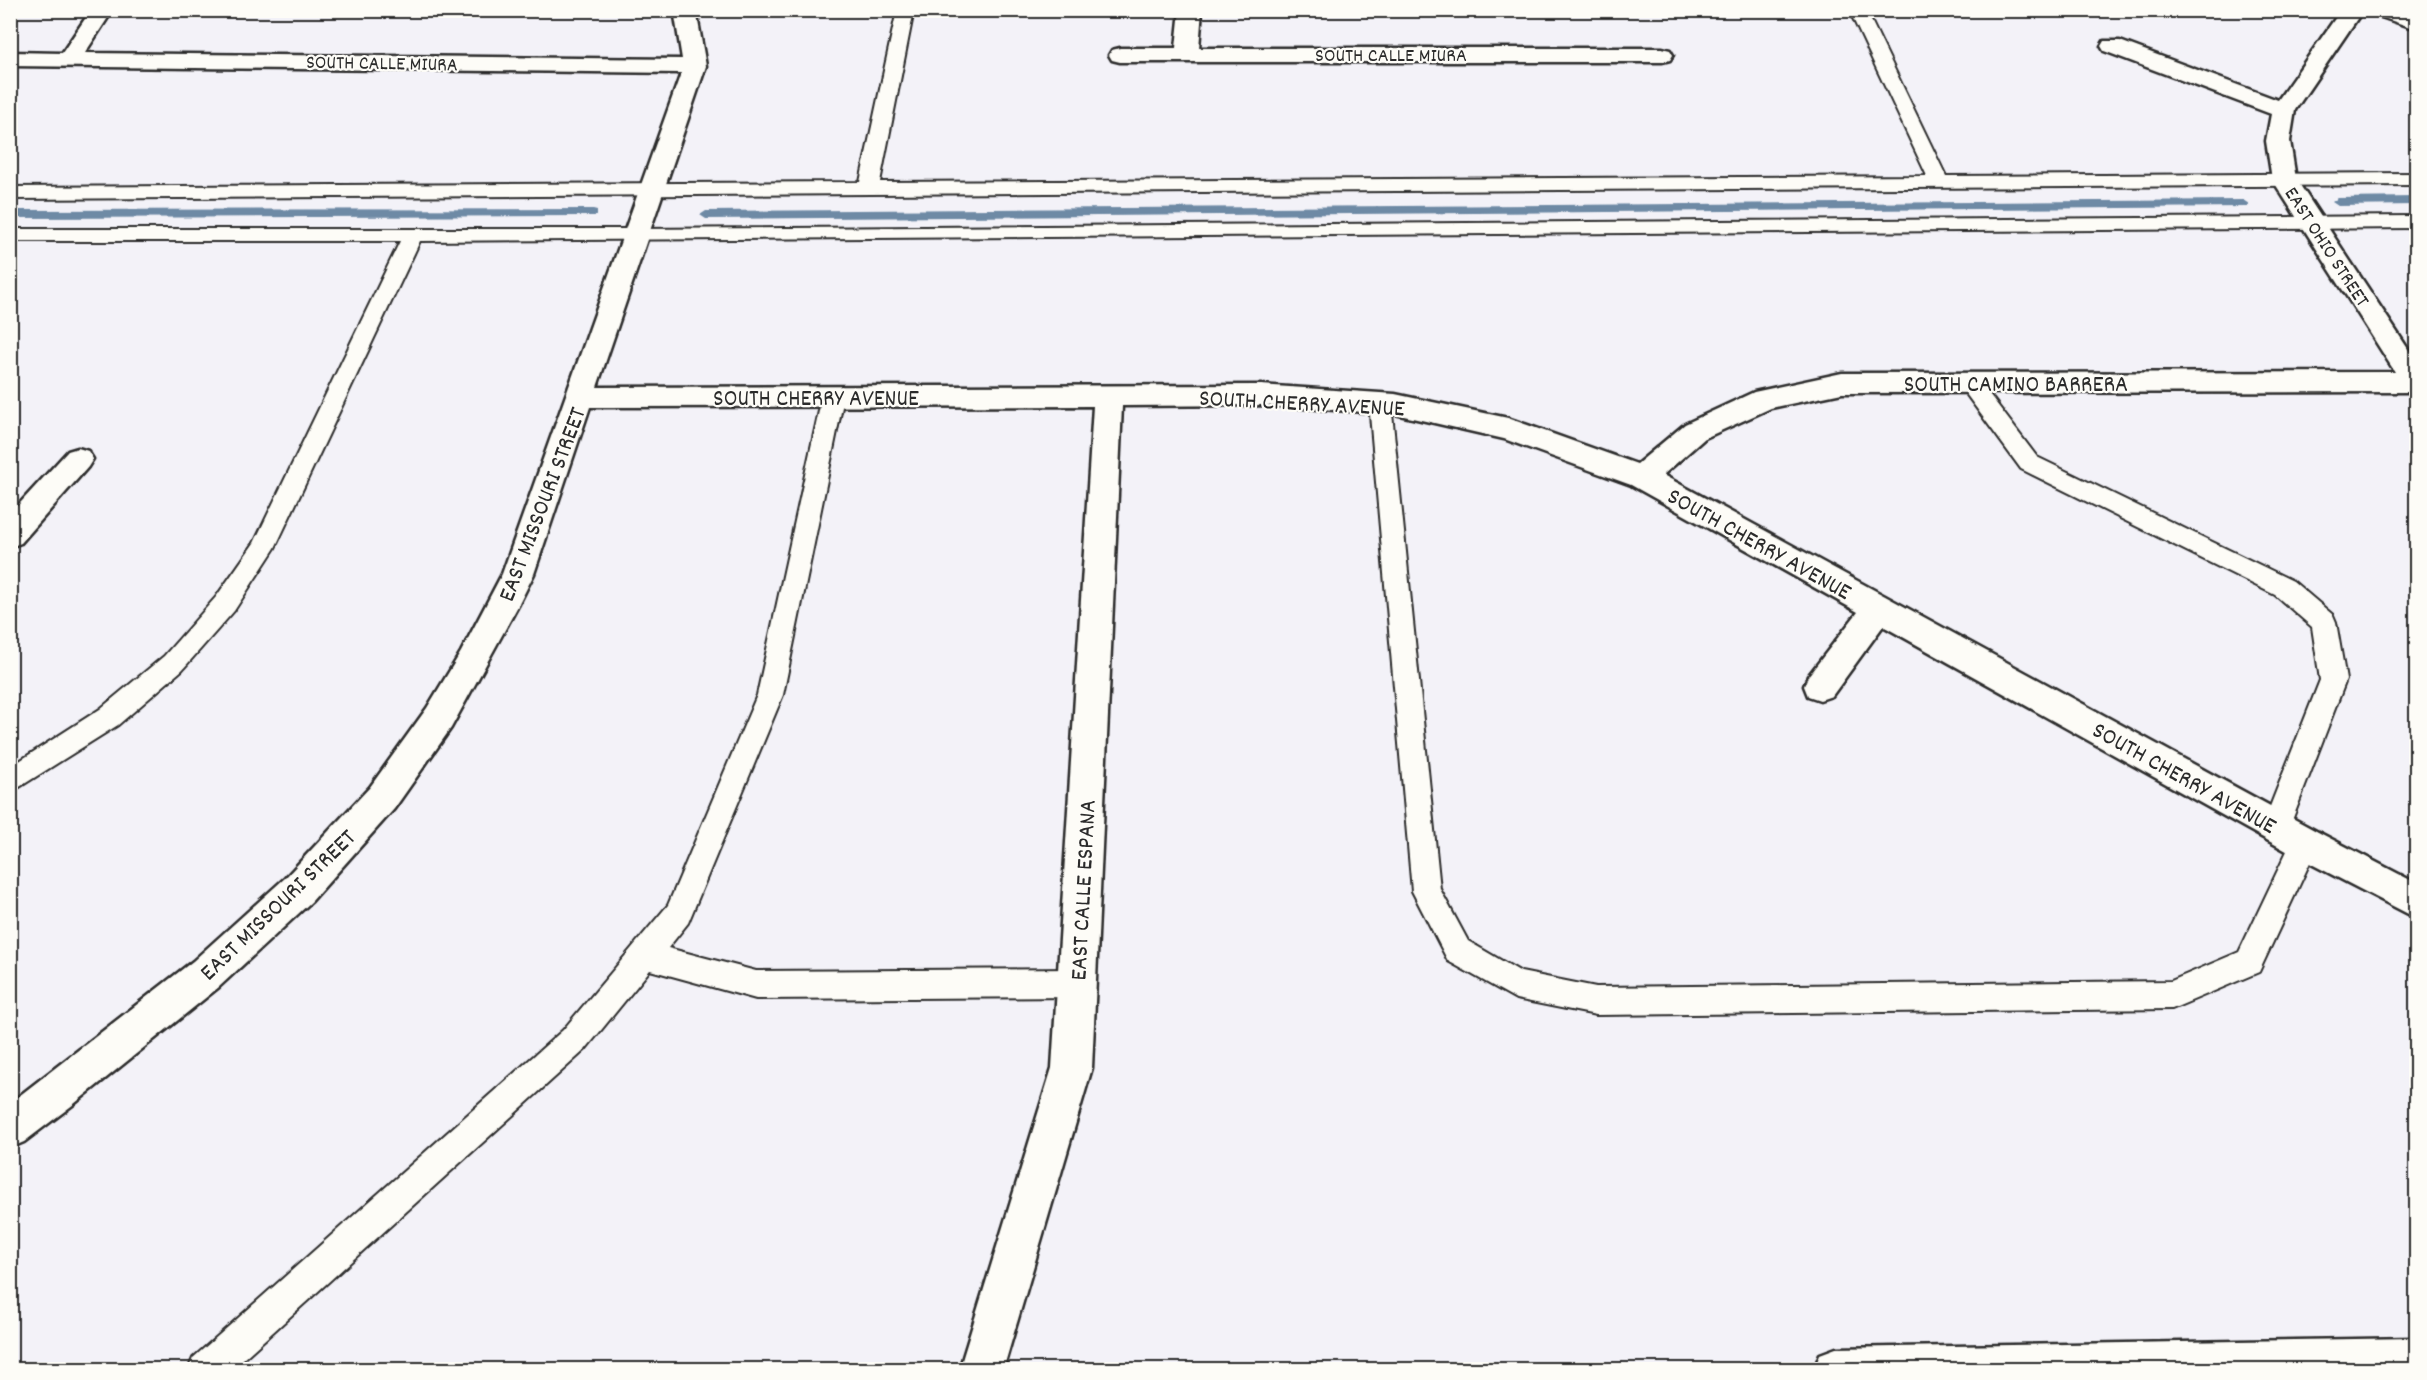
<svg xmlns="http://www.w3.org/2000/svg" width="2427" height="1380" font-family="Dekko,sans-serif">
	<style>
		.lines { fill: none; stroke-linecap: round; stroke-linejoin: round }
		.stream { fill: #6e8aa5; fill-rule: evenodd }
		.lane-casing { stroke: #2b2b2b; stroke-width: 4 }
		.street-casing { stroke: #2b2b2b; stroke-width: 5 }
		.lane { fill: #fdfcf7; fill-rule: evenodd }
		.street { fill: #fdfcf7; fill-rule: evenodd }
		.labels { text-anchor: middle; stroke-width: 4.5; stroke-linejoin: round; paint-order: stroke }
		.far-street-label { font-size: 20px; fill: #2b2b2b; stroke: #fdfcf7 }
		.street-label { font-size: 24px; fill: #2b2b2b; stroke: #fdfcf7 }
	</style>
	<rect width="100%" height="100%" fill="#f3f2f8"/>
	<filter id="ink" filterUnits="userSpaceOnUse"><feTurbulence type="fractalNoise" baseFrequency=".0167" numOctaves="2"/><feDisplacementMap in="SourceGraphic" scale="12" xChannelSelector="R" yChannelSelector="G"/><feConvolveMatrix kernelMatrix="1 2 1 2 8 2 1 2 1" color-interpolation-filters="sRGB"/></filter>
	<g filter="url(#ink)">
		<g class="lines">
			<g class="stream">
				<path d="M2416,197V205L2338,206L2332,202L2338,198Z"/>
				<path d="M2243,200L2249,204L2247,207L706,219L700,215L706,211Z"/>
				<path d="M593,209L597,210V216L10,218V210Z"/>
			</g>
			<g class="lane-casing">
				<g id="lane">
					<path d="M897,10H914L880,182L1927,176L1849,10H1866L1946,176L2416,173V185L10,199V187L860,182Z"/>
					<path d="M2416,216V228L420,241L275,548L234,611L182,670L118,725L10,793V767L100,709L164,656L216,597L254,543L400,241H10V229H637Z"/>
					<path d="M1969,375L1977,378L2037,457L2293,581L2333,615L2336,622L2346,680L2286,836L2276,839L2266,836L2262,827L2320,680L2312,627L2275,595L2021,469L1958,383L1961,378Z"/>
					<path d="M833,389L841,391L844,397L783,695L688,923L668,948L756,971L1077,969L1087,973L1092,983L1087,993L1077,997L756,999L650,970L585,1050L231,1370H188L193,1358L563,1030L668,905L757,695L822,397L825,391Z"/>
					<path d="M1380,395L1388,397L1391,403L1440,889L1468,941L1521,972L1596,987L2171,981L2239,952L2295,834L2305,831L2315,834L2319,843L2259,972L2172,1009L1596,1015L1516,999L1448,961L1412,891L1369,403L1372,397Z"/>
				</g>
			</g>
			<g class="street-casing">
				<g id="street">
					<path d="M91,10H113L85,53L682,59L674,10H696L706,66L597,387L1261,385L1395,394L1508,418L1637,464L1685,424L1754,392L1842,373L2395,372L2272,179L2266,141L2271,114L2104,51L2101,46L2104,41H2120L2278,100L2341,10H2363L2295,110L2290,141L2296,179L2416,361V392L1842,393L1771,408L1705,438L1663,475L2318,832L2416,883V918L2292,854L1883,626L1832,696L1820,700L1808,696L1804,686L1808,676L1858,612L1631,485L1504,439L1395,414L1261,405L1122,406L1092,1068L1003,1370H959L1052,1068L1093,406L590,407L534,574L519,604L451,728L394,809L311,902L219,987L74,1104L24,1142L10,1148V1103L193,961L285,878L370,787L427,708L461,652L502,574L681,73L10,66V52L62,53Z"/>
					<path d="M1180,10H1202L1199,48H1662L1670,50L1673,55L1670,60L1662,62H1120L1112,60L1109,55L1112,50L1120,48H1176Z"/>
					<path d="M2372,10H2405L2416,15V29L2375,15Z"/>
					<path d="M78,448L88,451L93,459L88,467L21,543L10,547V514L68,451Z"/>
					<path d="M2416,1338V1370H1814L1820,1354L1836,1348Z"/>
				</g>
			</g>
			<use href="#lane" class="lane"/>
			<use href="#street" class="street"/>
		</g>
	</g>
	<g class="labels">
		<g class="far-street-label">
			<text x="1391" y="61">SOUTH CALLE MIURA</text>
			<text transform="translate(382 62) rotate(1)" y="7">SOUTH CALLE MIURA</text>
			<text transform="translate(2328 246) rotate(57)" y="7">EAST OHIO STREET</text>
		</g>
		<g class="street-label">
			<text x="2016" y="391">SOUTH CAMINO BARRERA</text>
			<text x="816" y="405">SOUTH CHERRY AVENUE</text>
			<text transform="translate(1302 402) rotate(3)" y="8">SOUTH CHERRY AVENUE</text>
			<text transform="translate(541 504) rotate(-69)" y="8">EAST MISSOURI STREET</text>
			<text transform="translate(1760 543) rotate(29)" y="8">SOUTH CHERRY AVENUE</text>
			<text transform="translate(2185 777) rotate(29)" y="8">SOUTH CHERRY AVENUE</text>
			<text transform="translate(1082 890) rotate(-87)" y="8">EAST CALLE ESPANA</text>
			<text transform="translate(277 904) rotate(-44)" y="8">EAST MISSOURI STREET</text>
		</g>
	</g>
	<rect width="2427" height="1380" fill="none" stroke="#fdfcf7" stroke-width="36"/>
	<rect x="18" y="18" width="2391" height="1344" fill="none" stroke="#2b2b2b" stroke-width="2" filter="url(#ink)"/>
</svg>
